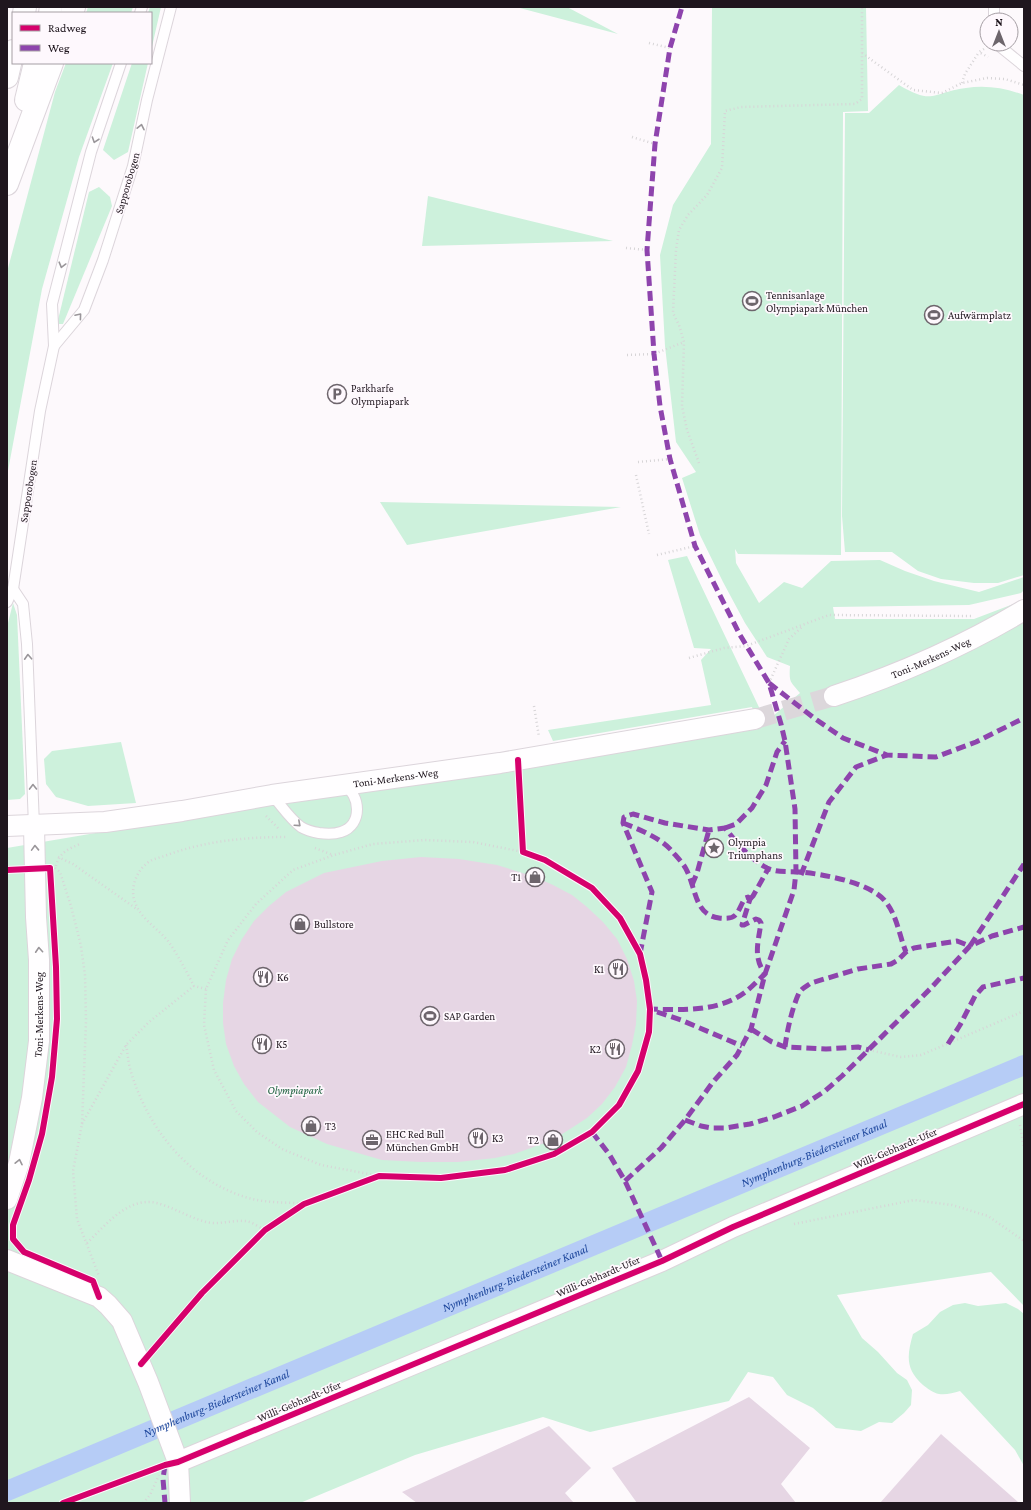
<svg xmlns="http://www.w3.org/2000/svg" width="1031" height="1510" font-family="'Crimson Pro',serif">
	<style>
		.green { fill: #cdf1dc }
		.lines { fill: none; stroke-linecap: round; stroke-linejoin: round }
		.canal { stroke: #b6ccf6; stroke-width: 20 }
		.building { fill: #e6d6e4 }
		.minor-tunnel { stroke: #dcd7db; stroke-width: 20; stroke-dasharray: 20 10; stroke-linecap: butt }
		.service-casing { stroke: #dcd5db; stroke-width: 12 }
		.minor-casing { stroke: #dcd5db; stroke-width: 22 }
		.trunk-casing { stroke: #dcd5db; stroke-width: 24 }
		.path { stroke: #d7d5d7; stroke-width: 2.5; stroke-dasharray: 1 3; stroke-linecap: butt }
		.service { stroke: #fffeff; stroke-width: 10 }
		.minor { stroke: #fffeff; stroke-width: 20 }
		.trunk { stroke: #fffeff; stroke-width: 22 }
		.quiet { stroke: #8e44ad; stroke-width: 5; stroke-dasharray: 10 5; stroke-linecap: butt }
		.cycleway-casing { stroke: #fef8fd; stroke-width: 8 }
		.cycleway { stroke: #d6006c; stroke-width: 6 }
		.oneway { stroke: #9a969a }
		.labels { text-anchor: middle; stroke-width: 3.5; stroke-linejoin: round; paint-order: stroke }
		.street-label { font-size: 11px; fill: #1f161e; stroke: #fef8fd }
		.poi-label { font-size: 11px; fill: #1f161e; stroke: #fef8fd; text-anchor: start }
		.park-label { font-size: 11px; font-style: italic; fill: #1d613e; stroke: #fef8fd }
		.water-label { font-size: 12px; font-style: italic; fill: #1d469c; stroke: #fef8fd }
	</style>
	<rect width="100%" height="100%" fill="#fdf9fc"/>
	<g class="green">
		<path d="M88,7H133L131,13H86Z"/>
		<path d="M150,7H161L151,51V13H148Z"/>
		<path d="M516,7H567L618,34Z"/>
		<path d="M712,7H866L868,111L843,112L841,555L738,554L735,549L736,563L759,603L784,582L802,588L831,561L880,560L905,571L934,581L979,592L1024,577V590L1021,593L969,605L833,607L835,619H974L1024,600V1306L991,1272L837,1295L862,1338L878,1352L897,1373L907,1380L912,1390L911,1405L904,1413L892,1423L879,1422L861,1431L836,1428L813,1408L787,1395L773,1377L748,1372L729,1401L590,1432L543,1417L415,1455L300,1503H7V848L243,808L758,729L759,728L752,707L553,741L548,730L711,705L701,660L711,649L694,648L668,560L687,556L766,722L800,693C790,681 789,683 790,666L767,657L745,623L723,582L700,535L682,478L696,472L676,442L665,346L660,255L673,205L711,144Z"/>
		<path d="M66,63H113L79,157L42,289L7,476V272L55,92Z"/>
		<path d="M132,63H148L128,152L114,160L103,150Z"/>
		<path d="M899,85C934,106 933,92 966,88C986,85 1005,88 1024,95V575L998,583H974L941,579L918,571L892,552H845L842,516L845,113H869Z"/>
		<path d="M99,187L110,197L112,206L63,324H57L89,192Z"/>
		<path d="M428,196L613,241L422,246Z"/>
		<path d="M380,502L621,507L407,545Z"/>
		<path d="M13,603L17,615L25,794L20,799L7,800V638L8,623Z"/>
		<path d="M121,742L136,803L88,806L56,797L46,784L44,759L52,751Z"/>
		<path d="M965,1303L978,1306L1006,1303L1018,1309L1024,1314V1466L1015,1450L960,1391C953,1393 946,1395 939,1394C933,1393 927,1388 923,1385C905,1369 907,1355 913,1334L928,1325L940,1312L953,1305Z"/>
	</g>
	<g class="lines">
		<path class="canal" id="s1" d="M7,1491L1024,1065"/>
	</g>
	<g class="building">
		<path d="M421,857L459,859L497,865L535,877L553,885L572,895L587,907L603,922L617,939L627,959L634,981L637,1001L636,1024L632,1045L626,1067L615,1087L602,1104L587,1118L553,1140L514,1154L495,1158L458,1162H421L382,1160L327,1144L290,1127L258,1102L244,1084L234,1066L226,1044L223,1023V1003L226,980L232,959L242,939L254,921L269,906L286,892L324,873L382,861Z"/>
		<path d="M749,1397L810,1448L781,1484L796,1503H637L612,1468Z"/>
		<path d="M549,1426L591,1468L565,1493L574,1503H417L402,1492Z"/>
		<path d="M941,1434L1019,1503H880Z"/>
	</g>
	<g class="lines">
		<path class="minor-tunnel" d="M755,719L834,696"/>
		<g class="service-casing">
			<g id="service">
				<path d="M140,13L142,7"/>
				<path d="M994,20V7"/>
				<path d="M997,44L1024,66"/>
				<path d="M54,346L84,310L103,260L133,166L147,100L171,7"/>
				<path d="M13,589L23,604L27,644L34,826"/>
				<path d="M7,602L13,589L40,411L54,346L52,304L91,152L121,63"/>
				<path d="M272,795C281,805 290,819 301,827C306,830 313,832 319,833C326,834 335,834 341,832C363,825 361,794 343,785"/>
			</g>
		</g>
		<g class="minor-casing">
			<g id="minor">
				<path id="s2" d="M834,696C900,674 964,646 1024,610"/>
				<path id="s3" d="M7,826L105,822L182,811L272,795L500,763L755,719"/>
				<path id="s4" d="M7,1199L19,1163L32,1098L39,1041V960L36,917L34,826"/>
				<path d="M7,1260L99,1297L108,1305L122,1321L148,1382L178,1462L180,1503"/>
				<path d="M178,1462L662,1261L733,1227L1024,1104"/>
			</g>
		</g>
		<g class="trunk-casing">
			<g id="trunk">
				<path d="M24,13L25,7"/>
				<path d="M50,13L51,7"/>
				<path d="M72,13L74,7"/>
				<path d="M7,77L13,51"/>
				<path d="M26,100L35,63"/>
				<path d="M7,184L52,63"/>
			</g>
		</g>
		<g class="path">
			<path d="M649,43L670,48"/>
			<path d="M984,49L979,52L988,57"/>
			<path d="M862,53L913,90L942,93L962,83L987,78L1005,79L1024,85"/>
			<path d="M962,83L965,74L979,52"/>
			<path d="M632,137L655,144"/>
			<path d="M626,248L647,250"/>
			<path d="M627,355L654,354L684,342"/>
			<path d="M638,462L670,459"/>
			<path d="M699,463L687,430L682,406L684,342L679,325L673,313L676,250L679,230L688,215L707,195L722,168L725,111L741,107L855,104L862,99V7"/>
			<path d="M636,475L649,534"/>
			<path d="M657,555L695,546"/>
			<path d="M689,658L724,648L746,646L829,615L972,616"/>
			<path d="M769,683L789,639L803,626"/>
			<path d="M534,706L539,737"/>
			<path d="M266,816L280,830"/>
			<path d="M315,848L333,855"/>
			<path d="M58,857L73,864L138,910"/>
			<path d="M56,866C59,853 68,849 80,844"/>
			<path d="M55,868L60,872L71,906L81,946L85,975L86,1021L82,1124L73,1171L77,1219L99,1276"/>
			<path d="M206,989L194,986C186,971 178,955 168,941C157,928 140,918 135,902C129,887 138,867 152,860C157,858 162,857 167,855C205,841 246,837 287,837"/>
			<path d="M126,1045C128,1054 128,1063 131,1072C149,1131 191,1183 252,1199C268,1203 288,1202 304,1204"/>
			<path d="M869,1050L901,1057L921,1055L1024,1011"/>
			<path d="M82,1124L126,1045L149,1022L194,986"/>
			<path d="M1020,1125L1024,1149"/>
			<path d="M379,1176L321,1165L282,1149L257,1132L236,1111L214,1070L204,1025L206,989L228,940L256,904L293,870L334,855L373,844L425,840L473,842L523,852"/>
			<path d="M794,1224L914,1200L952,1205L988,1216L1024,1241"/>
			<path d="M87,1243C107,1224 131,1192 163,1205C178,1210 191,1218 206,1222C218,1225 233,1220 246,1221C252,1222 259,1227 265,1230"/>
			<path d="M143,1503L150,1495L159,1475"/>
		</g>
		<use href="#service" class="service"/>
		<use href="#minor" class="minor"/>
		<use href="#trunk" class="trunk"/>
		<g class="quiet">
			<path d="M769,683L814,718L843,738L887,755L936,757L976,742L1024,718"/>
			<path d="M623,823C638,829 659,837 671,850C676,856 683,863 686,869C696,887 694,915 719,918C738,920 736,914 745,898L748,897L750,899L742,925H744L756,919L759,920L761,923C758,943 753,957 765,974C758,980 751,988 744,993C718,1012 680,1010 650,1009"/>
			<path d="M725,828L736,824L752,808L766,785L777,752L785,741"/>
			<path d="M801,875L829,802L856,767L887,755"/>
			<path d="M692,885L697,873L709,830"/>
			<path d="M750,899L753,896L768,869"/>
			<path d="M640,954L652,892L623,823L624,817L633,814L665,823L709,830L725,828C737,843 750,859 767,868C777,873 789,871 800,872C823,874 871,883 885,901C897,915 899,935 906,952"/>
			<path d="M657,1012L681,1020L742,1046"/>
			<path d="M751,1029L772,1042L785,1047L826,1049L858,1047L869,1050"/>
			<path d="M948,1044L960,1025L975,996L983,987L1024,978"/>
			<path d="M785,1047C787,1031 792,1008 799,993C802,988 807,986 811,983L858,969L891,964L898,960L906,952L914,948L957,941L970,946L1024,864"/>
			<path d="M685,1120L701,1126L712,1128H725L750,1124L774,1117L802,1106L825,1091L842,1076L930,989L970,946L992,936L1024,927"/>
			<path d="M592,1132L609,1154L625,1181L662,1261"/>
			<path d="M625,1181L661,1148L685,1120L713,1082L737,1055L751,1029L765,974L794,890L796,872L795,809L785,741L781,724L769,683L740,635L695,546L670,459L660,406L654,354L647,250L655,144L670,48L682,7"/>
			<path d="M165,1465L163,1479L165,1503"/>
		</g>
		<g class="cycleway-casing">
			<g id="cycleway">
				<path d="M7,870L50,868L56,967L57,1019L52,1077L42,1134L29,1180L13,1225V1239L24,1252L93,1281L99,1297"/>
				<path d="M141,1364L202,1293L265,1230L304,1204L379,1176L441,1178L505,1170L554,1154L592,1132L619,1105L638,1071L649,1032L650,1009L646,980L640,954L620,918L592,888L545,860L523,852L518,760"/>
				<path d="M63,1503L165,1465L178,1462L662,1261L733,1227L1024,1104"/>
			</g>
		</g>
		<use href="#cycleway" class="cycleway"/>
	</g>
	<defs><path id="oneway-chevron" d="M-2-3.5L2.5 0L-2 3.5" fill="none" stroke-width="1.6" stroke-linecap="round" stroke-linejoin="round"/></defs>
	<g class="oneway">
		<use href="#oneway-chevron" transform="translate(141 127) rotate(-78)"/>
		<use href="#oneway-chevron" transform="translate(95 140) rotate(109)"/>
		<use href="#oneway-chevron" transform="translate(62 265) rotate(105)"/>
		<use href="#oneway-chevron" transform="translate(79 316) rotate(-50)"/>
		<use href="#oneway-chevron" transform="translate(28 657) rotate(-93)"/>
		<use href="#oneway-chevron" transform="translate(33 787) rotate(-91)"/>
		<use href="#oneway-chevron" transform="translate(298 824) rotate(42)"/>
		<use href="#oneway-chevron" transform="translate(35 848) rotate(-92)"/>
		<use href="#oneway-chevron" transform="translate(39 950) rotate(-94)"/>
		<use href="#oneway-chevron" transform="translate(19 1162) rotate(-78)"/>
	</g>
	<defs>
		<g id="stadium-ring" transform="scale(1)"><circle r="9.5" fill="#fef8fd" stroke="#6d656c" stroke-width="1.5"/><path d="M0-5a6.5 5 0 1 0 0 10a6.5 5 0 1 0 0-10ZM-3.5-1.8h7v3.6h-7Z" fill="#6d656c"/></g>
		<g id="parking-ring" transform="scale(1)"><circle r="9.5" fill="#fef8fd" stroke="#6d656c" stroke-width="1.5"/><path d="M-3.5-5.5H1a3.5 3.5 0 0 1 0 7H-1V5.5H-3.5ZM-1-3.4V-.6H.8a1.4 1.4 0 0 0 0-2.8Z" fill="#6d656c"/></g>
		<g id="sight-ring" transform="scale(1)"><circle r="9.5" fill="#fef8fd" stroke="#6d656c" stroke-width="1.5"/><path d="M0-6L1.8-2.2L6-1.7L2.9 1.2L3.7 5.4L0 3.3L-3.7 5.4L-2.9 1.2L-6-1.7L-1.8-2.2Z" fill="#6d656c"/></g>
		<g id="shop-ring" transform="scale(1)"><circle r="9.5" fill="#fef8fd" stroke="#6d656c" stroke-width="1.5"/><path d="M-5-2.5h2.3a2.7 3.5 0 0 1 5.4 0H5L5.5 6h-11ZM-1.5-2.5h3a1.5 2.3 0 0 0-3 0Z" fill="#6d656c"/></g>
		<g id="restaurant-ring" transform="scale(1)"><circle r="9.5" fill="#fef8fd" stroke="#6d656c" stroke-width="1.5"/><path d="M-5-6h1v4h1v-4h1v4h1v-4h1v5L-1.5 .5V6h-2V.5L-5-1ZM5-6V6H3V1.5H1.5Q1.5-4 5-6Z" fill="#6d656c"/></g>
		<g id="office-ring" transform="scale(1)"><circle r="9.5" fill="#fef8fd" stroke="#6d656c" stroke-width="1.5"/><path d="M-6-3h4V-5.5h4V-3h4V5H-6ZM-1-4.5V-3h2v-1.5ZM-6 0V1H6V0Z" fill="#6d656c"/></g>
	</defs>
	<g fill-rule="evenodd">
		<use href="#stadium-ring" x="752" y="301"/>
		<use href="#stadium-ring" x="934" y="315"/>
		<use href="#parking-ring" x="337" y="394"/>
		<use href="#sight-ring" x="714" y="848"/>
		<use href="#shop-ring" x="535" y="877"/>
		<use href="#shop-ring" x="300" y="924"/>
		<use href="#restaurant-ring" x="618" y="969"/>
		<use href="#restaurant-ring" x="263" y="977"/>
		<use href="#stadium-ring" x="430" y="1016"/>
		<use href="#restaurant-ring" x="262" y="1044"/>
		<use href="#restaurant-ring" x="615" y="1049"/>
		<use href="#shop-ring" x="311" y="1126"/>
		<use href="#restaurant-ring" x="478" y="1138"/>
		<use href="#office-ring" x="372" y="1140"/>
		<use href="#shop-ring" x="553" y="1140"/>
	</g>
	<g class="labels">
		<g class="street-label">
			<text transform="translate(127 183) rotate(-74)" y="4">Sapporobogen</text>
			<text transform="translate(28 491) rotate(-81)" y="4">Sapporobogen</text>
			<text dy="4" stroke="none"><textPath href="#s2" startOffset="104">Toni-Merkens-Weg</textPath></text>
			<text dy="4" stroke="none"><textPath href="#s3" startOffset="392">Toni-Merkens-Weg</textPath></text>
			<text dy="4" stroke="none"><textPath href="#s4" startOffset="188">Toni-Merkens-Weg</textPath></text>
			<text transform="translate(895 1148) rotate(-23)" y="4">Willi-Gebhardt-Ufer</text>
			<text transform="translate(598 1276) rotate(-23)" y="4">Willi-Gebhardt-Ufer</text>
			<text transform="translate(299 1401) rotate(-23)" y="4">Willi-Gebhardt-Ufer</text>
		</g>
		<g class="poi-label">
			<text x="766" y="299">Tennisanlage<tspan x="766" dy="13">Olympiapark München</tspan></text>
			<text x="948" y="319">Aufwärmplatz</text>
			<text x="351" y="392">Parkharfe<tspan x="351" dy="13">Olympiapark</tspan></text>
			<text x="728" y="846">Olympia<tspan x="728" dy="13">Triumphans</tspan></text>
			<text x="521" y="881" text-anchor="end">T1</text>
			<text x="314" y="928">Bullstore</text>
			<text x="604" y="973" text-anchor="end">K1</text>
			<text x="277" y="981">K6</text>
			<text x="444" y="1020">SAP Garden</text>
			<text x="276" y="1048">K5</text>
			<text x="601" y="1053" text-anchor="end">K2</text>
			<text x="325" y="1130">T3</text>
			<text x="386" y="1138">EHC Red Bull<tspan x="386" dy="13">München GmbH</tspan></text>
			<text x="492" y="1142">K3</text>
			<text x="539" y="1144" text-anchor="end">T2</text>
		</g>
		<g class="park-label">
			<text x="295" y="1094">Olympiapark</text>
		</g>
		<g class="water-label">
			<text dy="4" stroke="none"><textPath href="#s1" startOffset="875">Nymphenburg-Biedersteiner Kanal</textPath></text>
			<text dy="4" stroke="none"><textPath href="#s1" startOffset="551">Nymphenburg-Biedersteiner Kanal</textPath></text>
			<text dy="4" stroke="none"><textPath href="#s1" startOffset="227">Nymphenburg-Biedersteiner Kanal</textPath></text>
		</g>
	</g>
	<rect width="1031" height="1510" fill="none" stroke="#1f161e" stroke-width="16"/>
	<rect x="12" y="12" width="140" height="52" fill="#fef8fd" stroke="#a59ea4"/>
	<rect x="20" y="25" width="20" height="6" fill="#d6006c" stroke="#a59ea4"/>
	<text x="48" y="32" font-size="12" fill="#1f161e">Radweg</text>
	<rect x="20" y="45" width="20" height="6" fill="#8e44ad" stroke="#a59ea4"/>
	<text x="48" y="52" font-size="12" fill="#1f161e">Weg</text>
	<g transform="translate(999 32)"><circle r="19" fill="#fef8fd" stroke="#a59ea4"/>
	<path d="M0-3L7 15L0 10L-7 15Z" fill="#6d656c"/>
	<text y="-6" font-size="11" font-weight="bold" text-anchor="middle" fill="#1f161e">N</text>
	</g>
</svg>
